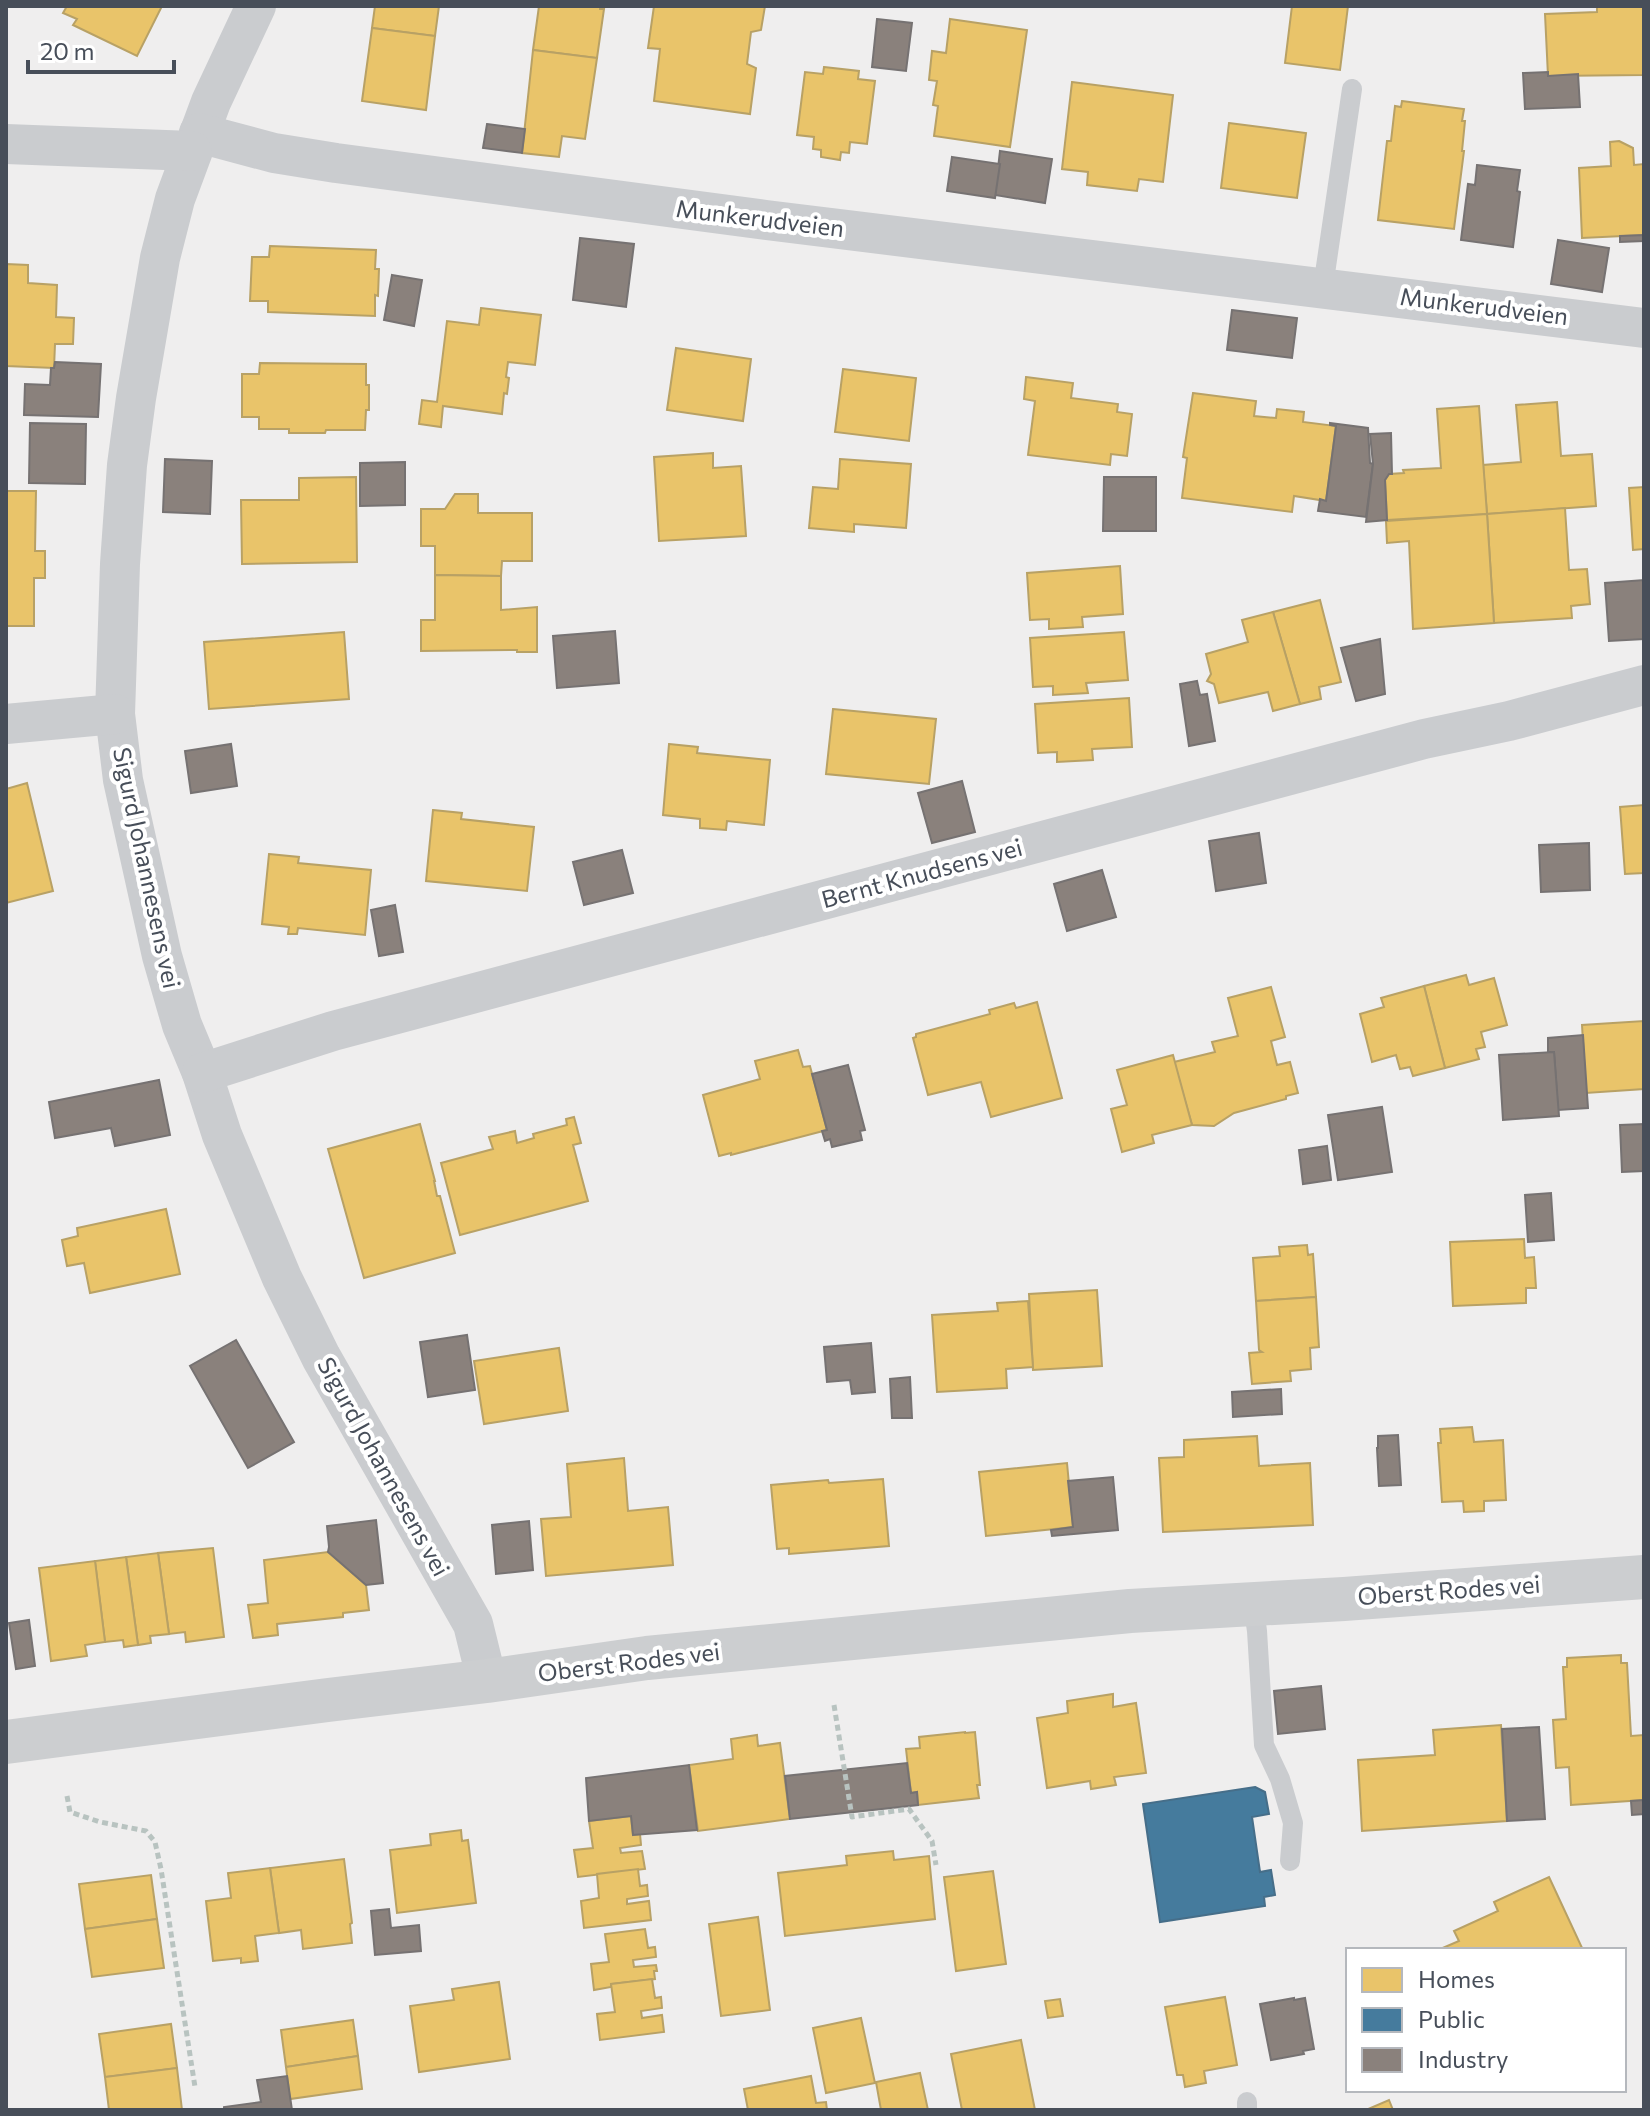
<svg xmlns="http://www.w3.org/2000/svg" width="1650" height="2116" font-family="Commissioner,sans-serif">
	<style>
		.homes { fill: #e9c46a; stroke: #b8a165; stroke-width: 2 }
		.public { fill: #457b9d; stroke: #466e89; stroke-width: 2 }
		.industry { fill: #8a817c; stroke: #767272; stroke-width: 2 }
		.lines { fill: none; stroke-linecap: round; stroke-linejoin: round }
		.path { stroke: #b8c3c0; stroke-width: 5; stroke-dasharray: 6 4; stroke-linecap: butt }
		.lane { stroke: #cacccf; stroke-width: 20 }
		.street { stroke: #cacccf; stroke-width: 40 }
		.secondary { stroke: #ccced0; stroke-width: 44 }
		.labels { text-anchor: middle; stroke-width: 8; stroke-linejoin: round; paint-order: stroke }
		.street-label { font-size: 24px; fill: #474e59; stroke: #fff }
	</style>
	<rect width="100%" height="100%" fill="#efeeee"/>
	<g class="homes">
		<path d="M67,6H162L137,56L73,25L77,19L63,13Z"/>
		<path d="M375,6H439L435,36L372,28Z"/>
		<path d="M539,6H600V9H604L597,58L533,50Z"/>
		<path d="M654,6H765L761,30L751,32L747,64L756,68L750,114L654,101L660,49L648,48Z"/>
		<path d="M1292,6H1348L1340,70L1285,63Z"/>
		<path d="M1597,6H1644V75L1548,76L1545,14L1597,12Z"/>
		<path d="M950,19L1027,30L1010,147L934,136L938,106L933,105L937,81L929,80L932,51L946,53Z"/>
		<path d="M372,28L435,36L426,110L362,101Z"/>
		<path d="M533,50L597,58L585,139L562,136L559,157L522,153Z"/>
		<path d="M824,67L859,71L858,79L875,81L867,144L850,142L849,153L841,152L840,160L821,157V150L813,149L814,137L797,135L805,72L823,74Z"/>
		<path d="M1072,82L1173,95L1163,182L1139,179L1137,191L1087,185L1088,172L1062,169Z"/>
		<path d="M1402,101L1464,109L1462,121H1465L1462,151H1464L1454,229L1378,220L1387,141H1391L1395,106L1401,107Z"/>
		<path d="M1229,123L1306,133L1297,198L1221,188Z"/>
		<path d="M1619,141L1633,148L1634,165L1644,164V235L1582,238L1579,168L1611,166L1610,142Z"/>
		<path d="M270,246L376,250L375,269H379L378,296L375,295V316L268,312V301H250L252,257H269Z"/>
		<path d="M6,264L28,265V283L57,285L56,317L74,318L73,344H55L54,368L6,366Z"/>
		<path d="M481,308L541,315L535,365L508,362L506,377L509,378L507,394L504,393L502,414L443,406L441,427L419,424L422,400L437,402L447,321L479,325Z"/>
		<path d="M676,348L751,359L743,421L667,410Z"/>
		<path d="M260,363L366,364V385H369V410H366L365,430H326L325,433H289V429H259V417H242V374H259Z"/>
		<path d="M843,369L916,378L909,441L835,432Z"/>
		<path d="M1026,377L1073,383L1071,398L1118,404L1117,412L1132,414L1127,456L1111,454L1110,465L1028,455L1035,401L1024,399Z"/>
		<path d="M1193,393L1256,401L1254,416L1276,418L1277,409L1304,412L1303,422L1336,426L1326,501L1294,496L1292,512L1182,498L1187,458L1183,457Z"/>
		<path d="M1557,402L1561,456L1592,454L1596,506L1487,514L1483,465L1521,462L1516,405Z"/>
		<path d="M1479,406L1487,514L1387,520L1385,480L1389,474L1404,473L1403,470L1441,468L1437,409Z"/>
		<path d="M713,453V468L741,466L746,536L659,541L654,457Z"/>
		<path d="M840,459L911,464L906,528L854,524V532L809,528L813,487L838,489Z"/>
		<path d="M356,477L357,562L242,564L241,500H299V478Z"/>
		<path d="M1644,487V549L1633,550L1629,488Z"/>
		<path d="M6,491H36L35,551H45V578H34V626H6Z"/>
		<path d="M455,494H478V513H532V561H502L501,576L435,575V546H421V509H445Z"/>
		<path d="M1565,508L1569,570L1587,569L1590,604L1571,606L1572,618L1494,623L1487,514Z"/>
		<path d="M1487,514L1494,623L1413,629L1409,541L1387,543L1386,521Z"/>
		<path d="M1120,566L1123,614L1082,617L1083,627L1049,629V619L1030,620L1027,573Z"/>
		<path d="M435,575L501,576V610L537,607V652H517V650L421,651V620H435Z"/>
		<path d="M1320,600L1341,682L1319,687L1321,699L1300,704L1273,612Z"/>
		<path d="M1273,612L1300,704L1273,711L1268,692L1219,703L1214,684L1207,681L1211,674L1206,654L1248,642L1242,620Z"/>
		<path d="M344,632L349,699L209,709L204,642Z"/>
		<path d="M1124,632L1128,680L1086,683L1088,693L1053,695V686L1033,687L1030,638Z"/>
		<path d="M1129,698L1132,747L1092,749L1093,760L1057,762V752L1038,753L1035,704Z"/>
		<path d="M833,709L936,719L929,784L826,774Z"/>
		<path d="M669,744L698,747L697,753L770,760L764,825L727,821L726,830L700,828V819L663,815Z"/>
		<path d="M27,783L53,891L6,903V789Z"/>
		<path d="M1644,805V873L1625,874L1620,807Z"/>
		<path d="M433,810L462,813L461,819L534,827L527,891L426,881Z"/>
		<path d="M269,854L299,857L298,863L371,870L365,935L298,928L297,934H288L289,927L262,924Z"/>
		<path d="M1466,975L1469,985L1494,978L1507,1025L1481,1032L1485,1047L1476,1049L1479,1059L1445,1068L1424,986Z"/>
		<path d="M1424,986L1445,1068L1413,1076L1410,1067L1400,1069L1396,1055L1372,1062L1360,1014L1384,1007L1381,998Z"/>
		<path d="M1271,987L1285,1037L1271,1041L1277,1065L1290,1062L1298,1093L1286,1096V1099L1234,1113L1214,1126L1192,1125L1174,1062L1215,1052L1212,1042L1238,1036L1228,998Z"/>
		<path d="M1037,1002L1062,1098L991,1117L981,1082L928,1095L913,1038L916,1037V1034L990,1014L989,1010L1014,1003L1016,1008Z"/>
		<path d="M1644,1021V1089L1586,1093L1582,1025Z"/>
		<path d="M798,1050L803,1067L810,1066L827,1130L731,1155V1153L719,1156L703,1095L760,1079L755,1061Z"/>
		<path d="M1173,1055L1192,1125L1152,1135L1154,1143L1122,1152L1111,1109L1127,1105L1117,1070Z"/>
		<path d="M574,1117L581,1143L573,1145L588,1201L460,1235L441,1163L493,1149L489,1137L515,1131L517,1143L534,1138L533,1134L567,1125L566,1119Z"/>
		<path d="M420,1124L435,1181H434L437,1196H440L455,1253L364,1278L328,1149Z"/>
		<path d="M166,1209L180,1274L90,1293L84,1263L67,1266L62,1240L78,1236L77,1228Z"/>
		<path d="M1524,1239L1525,1258L1534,1257L1536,1288H1526V1303L1453,1306L1450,1242Z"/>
		<path d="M1307,1245L1308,1255L1313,1254L1316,1297L1256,1301L1253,1258L1280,1256L1279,1247Z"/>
		<path d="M1097,1290L1102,1366L1033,1370L1029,1294Z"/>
		<path d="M1316,1297L1319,1347L1310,1348L1311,1369L1290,1371L1291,1381L1252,1384L1249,1353L1262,1352L1259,1350L1256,1301Z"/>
		<path d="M1028,1301L1033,1367L1006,1369L1007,1388L937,1392L932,1315L998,1311L997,1303Z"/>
		<path d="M559,1348L568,1411L484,1424L474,1361Z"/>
		<path d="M1472,1427L1474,1442L1503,1440L1506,1500L1484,1501V1511L1464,1512L1463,1501L1442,1502L1438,1443H1441L1440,1429Z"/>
		<path d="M1257,1436L1259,1466L1310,1463L1313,1525L1163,1532L1159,1458L1184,1457V1440Z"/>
		<path d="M624,1458L628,1511L668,1507L673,1565L546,1576L541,1519L571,1517L567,1464Z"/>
		<path d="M1067,1463L1073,1527L986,1536L979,1472Z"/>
		<path d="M883,1479L889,1546L789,1554V1548L777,1549L771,1485L828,1480L829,1483Z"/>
		<path d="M213,1548L224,1637L186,1642L185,1632L169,1634L158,1553Z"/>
		<path d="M328,1552L366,1585L369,1610L343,1613V1617L277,1624L278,1635L253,1638L248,1605L268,1603L264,1560Z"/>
		<path d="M158,1553L169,1634L150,1636L151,1643L138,1645L126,1557Z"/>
		<path d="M126,1557L138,1645L124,1647L123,1640L105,1642L95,1561Z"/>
		<path d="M95,1561L105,1642L85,1645L87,1656L51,1661L39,1568Z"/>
		<path d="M1621,1655V1663H1627L1631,1736L1644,1735V1800L1571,1805L1569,1767L1556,1768L1553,1720L1566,1719L1563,1667H1567V1658Z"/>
		<path d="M1113,1694V1707L1136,1703L1146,1773L1114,1777L1116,1785L1091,1789L1090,1781L1047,1788L1037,1718L1068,1713L1067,1701Z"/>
		<path d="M1501,1725L1507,1821L1362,1831L1358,1760L1435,1755L1433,1730Z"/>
		<path d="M965,1732V1733L975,1732L980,1785H977L979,1798L918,1805L917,1792L911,1793L906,1749L920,1748L919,1737Z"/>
		<path d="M757,1735L758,1746L780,1743L790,1819L698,1831L689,1765L733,1759L731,1739Z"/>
		<path d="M631,1816L633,1835L640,1834L641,1845L620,1848L621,1853L642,1851L645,1869L578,1877L574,1850L593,1848L589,1821Z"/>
		<path d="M461,1830L462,1841L468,1840L476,1903L397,1913L390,1850L431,1845L430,1834Z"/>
		<path d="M893,1851L894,1860L929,1856L935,1919L785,1936L778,1873L847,1865L846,1856Z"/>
		<path d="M344,1859L352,1923L350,1924L352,1943L303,1949L301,1930L279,1933L270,1868Z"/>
		<path d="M270,1868L279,1933L255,1936L258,1961L241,1963V1958L213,1961L206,1901L231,1898L228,1873Z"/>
		<path d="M638,1869L640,1886L647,1885L648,1896L627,1899V1904L649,1901L651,1920L584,1928L581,1901L599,1898L597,1874Z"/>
		<path d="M993,1871L1006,1964L956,1971L944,1877Z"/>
		<path d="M151,1875L157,1919L85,1929L79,1884Z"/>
		<path d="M1549,1877L1583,1950H1438L1459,1941L1454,1931L1498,1911L1494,1902Z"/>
		<path d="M758,1917L770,2010L721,2016L709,1924Z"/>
		<path d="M157,1919L164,1968L92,1977L85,1929Z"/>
		<path d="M645,1929L648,1948L655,1947L656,1957L633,1960L634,1967L656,1965L657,1971H654L655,1979L611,1984V1987L594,1990L591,1964L609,1962L605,1934Z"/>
		<path d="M652,1979L655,1998L661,1997L662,2008L641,2011L642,2018L662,2015L664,2032L600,2040L597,2014L615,2012L611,1984Z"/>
		<path d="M499,1982L510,2059L419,2072L410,2006L454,2000L452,1989Z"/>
		<path d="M1225,1997L1237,2065L1204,2071L1206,2083L1185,2087L1183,2075H1177L1165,2007Z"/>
		<path d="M1060,1999L1063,2016L1048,2018L1045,2001Z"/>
		<path d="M861,2018L875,2083L826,2093L813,2028Z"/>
		<path d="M353,2020L358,2056L286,2067L281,2030Z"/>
		<path d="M171,2024L177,2068L105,2077L99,2034Z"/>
		<path d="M1021,2040L1035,2110H962L951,2054Z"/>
		<path d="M358,2056L362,2089L290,2099L286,2067Z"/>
		<path d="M177,2068L182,2110H109L105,2077Z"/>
		<path d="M920,2073L928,2110H881L876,2082Z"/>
		<path d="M811,2076L816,2103L826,2102L827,2110H748L744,2089Z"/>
		<path d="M1389,2100L1393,2110H1366Z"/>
	</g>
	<path class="public" d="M1255,1787L1265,1792L1269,1814L1252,1817L1260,1872L1271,1870L1275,1895L1264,1897L1265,1906L1160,1922L1143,1804Z"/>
	<g class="industry">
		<path d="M877,19L912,23L906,71L872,67Z"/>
		<path d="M1548,72V76L1578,74L1580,107L1525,109L1523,73Z"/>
		<path d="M487,124L525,129L522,153L483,148Z"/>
		<path d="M1000,151L1052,159L1045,203L995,195Z"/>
		<path d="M952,157L1000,164L995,198L947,191Z"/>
		<path d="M1477,165L1520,170L1517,191L1520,192L1513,247L1461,240L1468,184L1475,185Z"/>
		<path d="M1644,235V241L1620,242V236Z"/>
		<path d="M580,238L634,244L626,307L573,300Z"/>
		<path d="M1558,240L1609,248L1602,292L1551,284Z"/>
		<path d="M392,275L422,280L414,326L384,320Z"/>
		<path d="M1232,310L1297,318L1292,358L1227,350Z"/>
		<path d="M55,362L101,364L98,417L24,415L25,384L50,385L51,368H54Z"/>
		<path d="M30,423L86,424L85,484L29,483Z"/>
		<path d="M1330,423L1368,428L1370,463L1373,464L1366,517L1318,511L1320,499L1326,501L1336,426L1330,425Z"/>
		<path d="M1391,433L1392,474H1389L1385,480L1387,520L1366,522L1373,464L1370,434Z"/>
		<path d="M165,459L212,461L210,514L163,512Z"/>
		<path d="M405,462V505L360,506V463Z"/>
		<path d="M1104,477H1156V531H1103Z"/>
		<path d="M1644,580V639L1609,641L1605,583Z"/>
		<path d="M615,631L619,683L557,688L553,636Z"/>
		<path d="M1380,639L1385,694L1356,701L1341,648Z"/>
		<path d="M1197,681L1200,695L1207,694L1215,741L1189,746L1180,684Z"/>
		<path d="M231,744L237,786L191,793L185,751Z"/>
		<path d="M962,781L975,832L932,843L918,793Z"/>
		<path d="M1259,833L1266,883L1216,891L1209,841Z"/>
		<path d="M1589,843L1590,890L1541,892L1539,845Z"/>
		<path d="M622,850L633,893L584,905L573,862Z"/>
		<path d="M1102,870L1116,917L1067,931L1054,884Z"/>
		<path d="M395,905L403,952L379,956L371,910Z"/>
		<path d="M1583,1035L1588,1108L1558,1110L1554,1052H1548V1038Z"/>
		<path d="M1554,1052L1559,1116L1503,1120L1499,1055Z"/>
		<path d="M848,1065L865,1130L860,1131L862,1140L832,1147L830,1139L825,1141L822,1131L827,1130L812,1074Z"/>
		<path d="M159,1080L170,1135L115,1146L111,1128L55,1138L49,1102Z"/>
		<path d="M1382,1107L1392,1172L1338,1180L1328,1115Z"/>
		<path d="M1644,1124V1171L1622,1172L1620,1125Z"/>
		<path d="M1327,1146L1331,1180L1303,1184L1299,1150Z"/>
		<path d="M1551,1193L1554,1240L1528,1242L1525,1195Z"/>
		<path d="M467,1335L475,1390L428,1397L420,1342Z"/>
		<path d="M236,1340L294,1442L248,1468L190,1366Z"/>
		<path d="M871,1343L875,1392L852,1394L850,1380L827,1382L824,1347Z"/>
		<path d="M910,1377L912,1418H892L890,1379Z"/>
		<path d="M1281,1389L1282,1414L1233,1417L1232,1392Z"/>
		<path d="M1398,1435L1401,1485L1379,1486L1377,1448H1378V1436Z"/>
		<path d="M1113,1477L1118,1530L1052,1536L1051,1530L1073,1527L1068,1481Z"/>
		<path d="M376,1520L383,1583L366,1585L328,1552L329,1547L327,1526Z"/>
		<path d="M529,1521L533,1570L496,1574L492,1525Z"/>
		<path d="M29,1620L35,1666L16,1669L9,1623Z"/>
		<path d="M1321,1686L1325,1729L1278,1734L1274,1691Z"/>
		<path d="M1539,1727L1545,1819L1507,1821L1502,1729Z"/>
		<path d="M907,1763L911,1793L917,1792L918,1805L790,1819L785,1776Z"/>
		<path d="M689,1765L697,1830L633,1835L631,1816L589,1821L586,1778Z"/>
		<path d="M1644,1800V1814L1632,1815L1631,1801Z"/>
		<path d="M389,1909L391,1928L419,1925L421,1951L375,1955L371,1911Z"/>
		<path d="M1294,1998V2000L1305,1998L1314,2049L1303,2051L1304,2054L1271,2060L1260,2004Z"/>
		<path d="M287,2076L292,2110H224V2107L261,2102L257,2080Z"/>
	</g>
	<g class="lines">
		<g class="path">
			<path d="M834,1705L852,1817L909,1809L932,1841L936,1865"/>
			<path d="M67,1796L70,1812L100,1822L146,1831L155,1842L161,1869L195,2087"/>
		</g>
		<g class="lane">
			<path d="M1323,287L1352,89"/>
			<path d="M1253,1603L1257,1631L1264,1745L1280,1779L1293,1823L1290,1861"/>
			<path d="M1247,2102V2110"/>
		</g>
		<g class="street">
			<path d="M256,6L211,102L175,199L160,258L136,398L127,465L120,564L115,714L123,780L162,956L182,1025L202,1073L222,1135L282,1278L321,1357L473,1624L487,1681"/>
			<path d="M199,133L274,153L336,163L766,220L1644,328"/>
			<path d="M6,144L192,151"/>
			<path d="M6,724L115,714"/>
			<path d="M202,1073L333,1031L1424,739L1509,721L1644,685"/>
		</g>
		<path class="secondary" d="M6,1742L328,1700L487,1681L647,1658L1130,1611L1344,1599L1644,1577"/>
	</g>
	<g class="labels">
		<g class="street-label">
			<text transform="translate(760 219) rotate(7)" y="8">Munkerudveien</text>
			<text transform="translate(1484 307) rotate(7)" y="8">Munkerudveien</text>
			<text transform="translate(146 868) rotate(78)" y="8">Sigurd Johannesens vei</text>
			<text transform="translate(922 874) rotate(-15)" y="8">Bernt Knudsens vei</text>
			<text transform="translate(383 1467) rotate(61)" y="8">Sigurd Johannesens vei</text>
			<text transform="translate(1449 1591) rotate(-4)" y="8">Oberst Rodes vei</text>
			<text transform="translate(629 1663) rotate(-7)" y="8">Oberst Rodes vei</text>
		</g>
	</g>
	<rect width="1650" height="2116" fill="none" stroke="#474e59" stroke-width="16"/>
	<rect x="1346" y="1948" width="280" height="144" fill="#ffffff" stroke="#b5b8bd" stroke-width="2"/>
	<rect x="1362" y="1968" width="40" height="24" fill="#e9c46a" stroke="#b5b8bd" stroke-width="2"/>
	<text x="1418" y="1988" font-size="24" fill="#474e59">Homes</text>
	<rect x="1362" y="2008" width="40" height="24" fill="#457b9d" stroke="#b5b8bd" stroke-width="2"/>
	<text x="1418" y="2028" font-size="24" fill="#474e59">Public</text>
	<rect x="1362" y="2048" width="40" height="24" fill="#8a817c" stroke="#b5b8bd" stroke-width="2"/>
	<text x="1418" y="2068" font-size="24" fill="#474e59">Industry</text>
	<path d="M28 60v12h146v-12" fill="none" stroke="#474e59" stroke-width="4"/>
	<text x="40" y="60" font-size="24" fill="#474e59" stroke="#ffffff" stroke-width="6" paint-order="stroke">20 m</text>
</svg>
